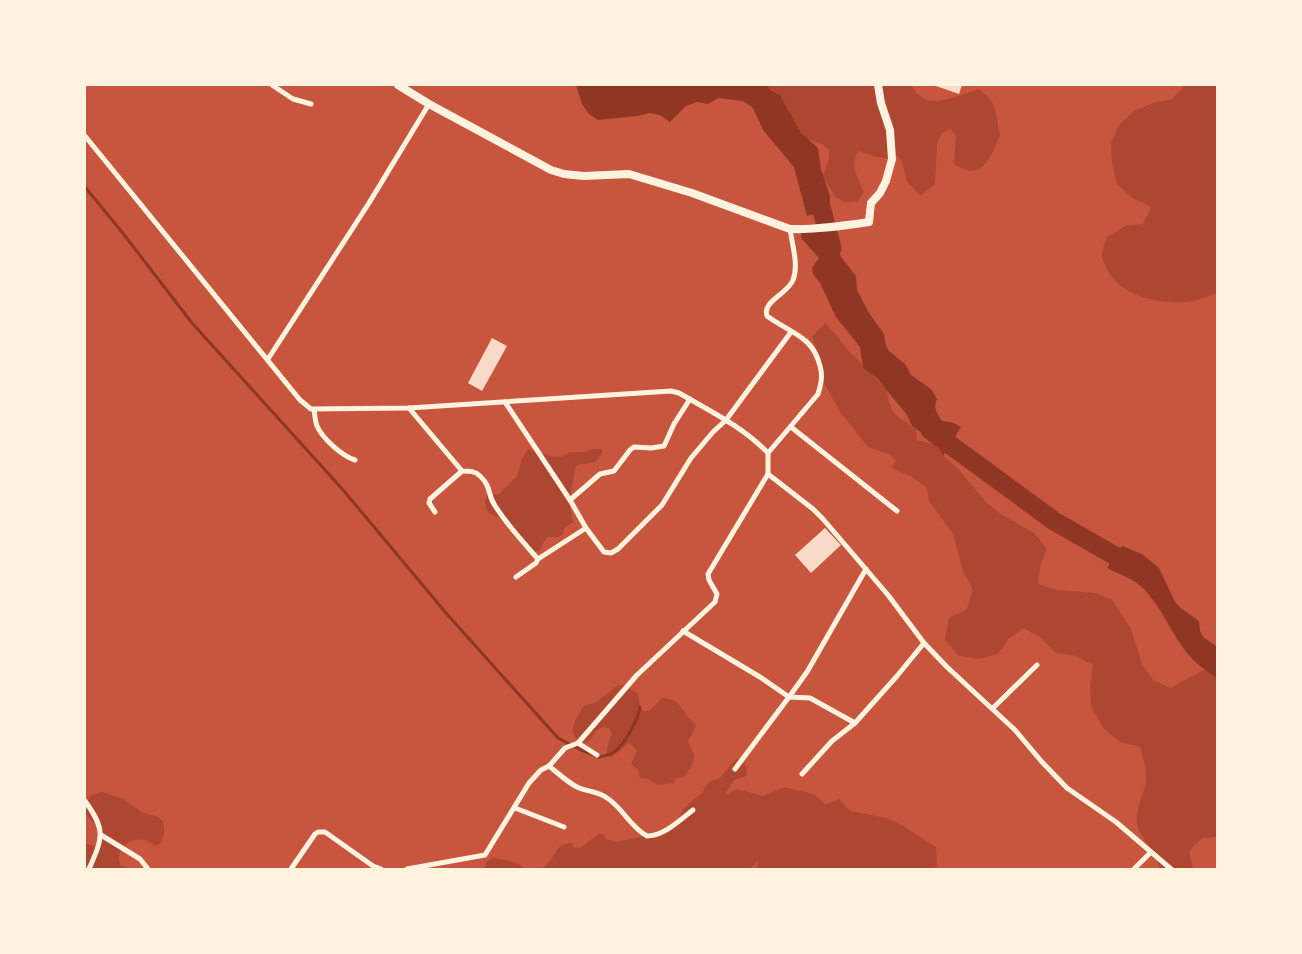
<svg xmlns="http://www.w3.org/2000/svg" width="1302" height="954" font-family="Jost,sans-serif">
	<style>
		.green { fill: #ae4732 }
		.water { fill: #8f3625 }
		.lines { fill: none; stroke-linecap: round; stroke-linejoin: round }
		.stream { stroke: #8f3625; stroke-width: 3 }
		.river { stroke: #8f3625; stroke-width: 19 }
		.building { fill: #f7dbc8 }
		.minor { stroke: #fff3e0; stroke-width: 5 }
		.tertiary { stroke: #fff3e0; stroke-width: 8 }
	</style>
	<rect width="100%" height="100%" fill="#c8553d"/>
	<g class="green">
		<path d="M759,85H911C915,91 918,96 925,99C937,105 966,94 978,89C993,98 996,108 998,125C998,128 1001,133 1000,136C999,139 996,143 995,147C986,167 976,179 954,164L956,135L950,129L942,133L937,143L935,185L920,196L907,181L902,162L897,155L892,159L876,157L858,151C850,168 857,176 864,192L858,201C838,207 832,192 823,176L829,159V150L822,144L801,137L786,104Z"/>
		<path d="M1185,85H1217V293C1206,297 1195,302 1183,302C1156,304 1117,294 1106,267C1105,264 1102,259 1102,256C1102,250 1105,243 1107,237L1125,226L1143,224L1151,207L1133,198L1117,185L1112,163L1111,143L1119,125L1134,111L1153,103L1172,99Z"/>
		<path d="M825,323C834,331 840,340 847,349C853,356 860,359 863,368C877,375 876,382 887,389C889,416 898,416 916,429L917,440L938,445L943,456L959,470L987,503L1001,514L1034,533L1047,549L1040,566L1038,584L1057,590L1094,593L1111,599L1131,629L1142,664L1153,680L1170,688L1204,670L1217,669V837L1202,838L1189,851L1193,869H1159C1158,851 1139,839 1137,824C1136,810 1140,802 1144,790C1149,775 1144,761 1140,747L1120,742L1103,728L1091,706L1090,686L1093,665L1076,656L1056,653L1042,639L1024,628L1008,639L998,654L979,659L959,656L945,640L949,618L967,609L973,590L963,571L953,534L929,501L927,488L910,476L891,468L896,460L888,454L868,447L841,413L818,373L820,359L812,337Z"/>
		<path d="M528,449L555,457H560L570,452H586L591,449H602V454L595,462L577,465C574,469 570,499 570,505C570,511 572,517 573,522L564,528L563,534L559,537H547L539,551L534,552L523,547L516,536L500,518L489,513L486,508L485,502L487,496L499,494L517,476L522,459Z"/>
		<path d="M618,685H624L638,694L640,707L643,711H649L662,698C676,699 678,703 685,713C688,718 693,720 696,726L688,742C698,760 695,759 685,776L676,778L674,783L658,785L648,779L640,778L638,770L631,764L637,751L633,746L628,743L611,758L607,754V748L612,734L609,728L603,727C601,728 598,729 596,731C592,735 593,740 586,742C582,743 578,742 576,738C567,728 579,715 584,706L595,703Z"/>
		<path d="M736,759C745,761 748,768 746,776L734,780L724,796L737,789L763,796L784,787C799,792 816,790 825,805L839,799L850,811L887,818L905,827L936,847L937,865L934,869H757L758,860L750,869H541C555,862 554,842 572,843L575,848L581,847L599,834H604L606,839L616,842L661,833L676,824L684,808L702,793L709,782L720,778Z"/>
		<path d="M102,792L124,799L142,812L158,817L163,822L164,828V834L160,844L155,846C152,844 148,840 144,840C130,837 113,852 121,866L134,869H95L85,864V843L96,846L101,845C110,825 88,825 85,811C84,806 88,800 90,796Z"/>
		<path d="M493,858C504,860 517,860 524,869H484L487,861Z"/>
	</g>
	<g class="water">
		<path d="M576,85H767L771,91L780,95L801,133L818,148L821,169L830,196L829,210L807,216L794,167L763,130L753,108L743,101L718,98L708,104L697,102L686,106L670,122L660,115L649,113L638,116L598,120L589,114L582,104Z"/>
		<path d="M832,229L841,257L856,276L857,290L869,313L884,334L886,346L889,351L905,364L911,375L931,389L937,399C933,408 937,413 942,421L954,423L961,427L943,456L938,445L912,426L907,415L876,377L863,368L860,347L836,317L820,283L813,274L812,268L819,258L801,238V230Z"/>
		<path d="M1122,546L1142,554L1159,568L1175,602L1182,609L1199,621C1200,641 1205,636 1217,647V678C1206,671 1195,663 1187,653C1171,633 1162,608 1144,589C1134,579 1119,574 1107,568Z"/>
	</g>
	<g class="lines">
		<path class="stream" d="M85,187L122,232L192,323L344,491L446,613L558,738L579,749L599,757C603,756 611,755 614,752C625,745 638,719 640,707"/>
		<g class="river">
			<path d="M816,188L832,248"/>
			<path d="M930,430L1054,521L1138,569"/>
		</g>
	</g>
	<g class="building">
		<path d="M933,85H962L959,94Z"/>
		<path d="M492,338L507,346L482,391L468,383Z"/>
		<path d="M825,528L841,545L811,573L795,555Z"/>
	</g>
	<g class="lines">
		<g class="minor">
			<path d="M272,85L293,99L311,104"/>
			<path d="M85,136L300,400L311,409L409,408L671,391L679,393C710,411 743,427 768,453V474L813,509L823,519L888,595L924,643L947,667L1015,730L1042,762L1067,788L1116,822L1171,869"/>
			<path d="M268,359L369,203L429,104"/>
			<path d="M505,402L570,500L586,528L538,559L536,563L516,577"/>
			<path d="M409,408L462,471C470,471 475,471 480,476C491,486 488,495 494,504C506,524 523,542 538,559"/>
			<path d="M314,410C315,415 315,421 317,426C323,439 342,456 355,460"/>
			<path d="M791,427L897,511"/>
			<path d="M768,453L818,394C821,384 823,376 820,366C813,336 790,333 767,316C762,301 788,294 793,280C799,265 792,244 790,229"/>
			<path d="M570,500L600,474L614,471L630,450L634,447L651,448L664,446L674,424L690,399"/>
			<path d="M435,512L429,503L430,499L462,471"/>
			<path d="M586,528L604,552L611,553L618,549L662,505L691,458L713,432L726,420L791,332"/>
			<path d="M683,631L760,677L789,697L735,769"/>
			<path d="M789,697L807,672L866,569"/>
			<path d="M789,697L810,698L855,723"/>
			<path d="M993,708L1037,665"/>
			<path d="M578,743L597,755"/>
			<path d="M549,766C558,773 567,782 577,787C587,792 598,791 607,798C623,808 630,827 647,836C664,836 680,820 693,810"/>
			<path d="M802,774L832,741L855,723L897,676L924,643"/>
			<path d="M85,801C106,830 103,837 89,869"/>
			<path d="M515,808L564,827"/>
			<path d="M101,835L140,859L148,869"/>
			<path d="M291,869L315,834L318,832H325L373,866L381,869"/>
			<path d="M407,869L485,855L529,783L541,770L549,766L565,748L578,743L637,675L715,602L717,594L709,580L708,574L768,474"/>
			<path d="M1134,869L1151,852"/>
		</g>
		<path class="tertiary" d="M398,85L429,104L551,170L564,174L584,176L629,174L692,193L790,229C816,230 843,226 869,222L871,203L880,193L886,181L892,159L890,130L881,103L878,85"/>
	</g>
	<rect width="1302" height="954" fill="none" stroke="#fff3e0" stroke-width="172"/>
</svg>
